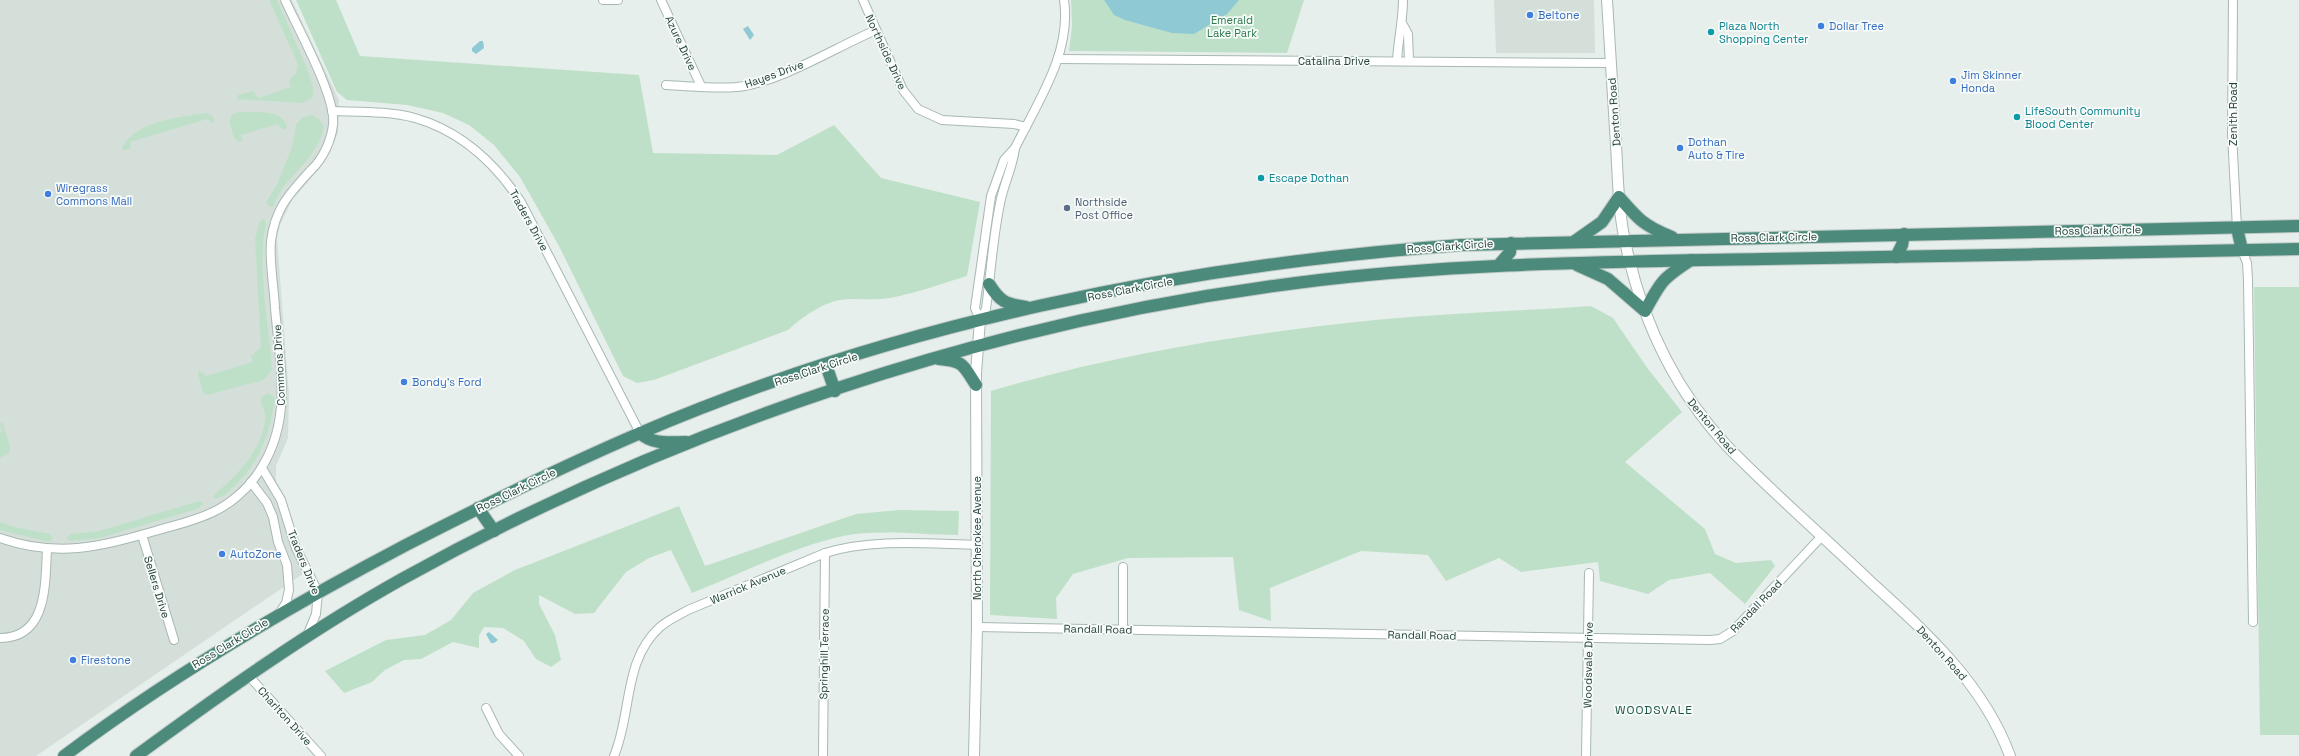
<svg xmlns="http://www.w3.org/2000/svg" width="2299" height="756" font-family="'Space Grotesk',sans-serif">
	<style>
		.built { fill: #d4dfda }
		.green { fill: #bfe0c8 }
		.water { fill: #8ec9d4 }
		.lines { fill: none; stroke-linecap: round; stroke-linejoin: round }
		.minor-casing { stroke: #a8b8b2; stroke-width: 10 }
		.tertiary-casing { stroke: #a8b8b2; stroke-width: 12 }
		.trunk-casing { stroke: #c2cac8; stroke-width: 14 }
		.minor { stroke: #fff; stroke-width: 8 }
		.tertiary { stroke: #fff; stroke-width: 10 }
		.trunk { stroke: #4c8a7c; stroke-width: 12 }
		.shop-dot { fill: #3f7fe0; stroke: #f7fbf9; stroke-width: 1.5 }
		.culture-dot { fill: #0f9aa8; stroke: #f7fbf9; stroke-width: 1.5 }
		.service-dot { fill: #5c6f8a; stroke: #f7fbf9; stroke-width: 1.5 }
		.labels { text-anchor: middle; stroke-width: 3.5; stroke-linejoin: round; paint-order: stroke }
		.shop-label { font-size: 11px; fill: #366cbe; stroke: #f7fbf9; text-anchor: start }
		.park-label { font-size: 11px; fill: #2d7a4b; stroke: #f7fbf9 }
		.culture-label { font-size: 11px; fill: #0d838f; stroke: #f7fbf9; text-anchor: start }
		.street-label { font-size: 11px; fill: #24423a; stroke: #f7fbf9 }
		.service-label { font-size: 11px; fill: #4e5e75; stroke: #f7fbf9; text-anchor: start }
		.neighbourhood-label { font-size: 12px; letter-spacing: 1px; fill: #1f5548; stroke: #f7fbf9 }
	</style>
	<rect width="100%" height="100%" fill="#e6efeb"/>
	<g class="built">
		<path d="M0,0H292L339,100L338,133L330,152L319,169L292,200L280,225L277,238L289,396L288,438L276,466V481L285,497L296,538L310,569L36,756H0Z"/>
		<path d="M1494,0H1594L1595,53H1496Z"/>
	</g>
	<g class="green">
		<path d="M269,0H277L309,73L314,92L312,98L302,103L237,99L238,95L253,91L258,98L291,87L289,80L296,74L298,64Z"/>
		<path d="M296,0H336L360,56L639,75L653,153L777,155L834,125L881,178L980,202L967,276C941,284 916,293 890,298C876,300 863,299 850,299C827,299 805,315 788,330L654,380L637,383L623,376L559,246L520,177L494,145L469,125L443,113L407,105L347,100L337,92Z"/>
		<path d="M1071,0H1304L1287,53L1069,51L1072,26Z"/>
		<path d="M239,112C253,113 283,108 287,127L283,130L277,124L241,135L243,140L239,142L234,138L229,121L232,115Z"/>
		<path d="M206,113L214,117V124L207,119L130,142L131,148L124,151L122,148C135,121 179,117 206,113Z"/>
		<path d="M312,115L320,120L324,127C315,165 283,175 274,206L269,207L266,203L278,182L292,147L296,124L303,117Z"/>
		<path d="M264,219L266,223C257,267 269,324 272,370L264,380L207,395L203,392L198,373L199,371L206,376L253,362L251,356L261,347L255,239L260,221Z"/>
		<path d="M2254,287H2299V735H2260Z"/>
		<path d="M1591,306L1613,318L1648,369L1682,412L1625,462L1705,529L1715,554L1736,563L1771,560L1775,566L1745,604L1710,573L1669,580L1648,594L1600,581L1598,562L1521,572L1499,558L1446,581L1428,555L1361,551L1270,588L1271,621L1239,610L1233,557L1128,558L1073,574L1056,598L1057,619L990,615L991,391C1115,354 1246,333 1375,320C1446,313 1519,311 1591,306Z"/>
		<path d="M269,393L275,398C270,435 259,465 230,490C226,494 220,499 214,498V495C236,476 263,450 265,418C266,411 260,405 261,397Z"/>
		<path d="M1,422L3,423L10,446L9,453L0,458V433L3,430L0,428Z"/>
		<path d="M199,501L203,503V505L197,509L100,538L71,541L66,538L71,534L99,531Z"/>
		<path d="M679,506L705,566L856,514L899,510L959,511L958,535C922,535 878,529 843,536C792,547 740,574 692,593L671,550L649,558L626,572L594,613L575,614L539,595V604L555,635L561,660L551,667L536,659L524,641L503,628L484,627L479,636V648L453,642L421,659L404,660L385,670L372,682L344,693L325,671L386,640L425,635L451,620L473,593L515,570Z"/>
		<path d="M0,522L14,527L50,534L53,538L49,542L0,530Z"/>
	</g>
	<g class="water">
		<path d="M1104,0H1239L1227,14L1194,34L1172,33L1125,20L1114,15Z"/>
		<path d="M748,26L754,35L750,40L743,29Z"/>
		<path d="M480,41H483L484,48L476,54L472,51V48Z"/>
		<path d="M489,632L498,640L494,643H491L486,634Z"/>
	</g>
	<g class="lines">
		<g class="minor-casing">
			<g id="minor">
				<path d="M603,0H618"/>
				<path d="M661,0L701,86"/>
				<path d="M863,0L903,90L918,109L942,120L1014,124L1026,127"/>
				<path d="M2233,0L2232,134L2237,228"/>
				<path d="M1403,25L1408,34L1409,61"/>
				<path d="M1058,59L1610,63"/>
				<path d="M1397,61C1398,40 1403,21 1403,0"/>
				<path d="M666,85C689,86 714,89 737,87C781,82 834,48 876,30"/>
				<path d="M332,111C359,112 389,111 415,118C461,131 495,163 521,202L640,433"/>
				<path d="M2242,250L2247,263L2248,280L2253,622"/>
				<path d="M980,320L986,309C991,272 993,234 1001,199C1005,181 1013,166 1015,148C1037,103 1072,53 1064,0"/>
				<path d="M980,320L975,308L991,196L1004,160L1015,148"/>
				<path d="M262,468L281,500L296,548L318,592L316,614L307,636"/>
				<path d="M251,482L267,503L273,517L278,542L287,565L289,590L286,603L279,614"/>
				<path d="M142,535L174,640"/>
				<path d="M0,538C57,558 99,547 155,531C175,525 196,521 215,511C230,504 246,490 256,476C294,424 280,367 275,308C274,286 269,262 271,241C275,208 290,193 311,170C323,159 331,141 333,125C337,98 297,27 285,0"/>
				<path d="M1123,567V630"/>
				<path d="M977,627L1710,640L1720,639L1733,631L1822,536"/>
				<path d="M0,638C48,638 45,583 47,550"/>
				<path d="M248,675L321,756"/>
				<path d="M486,708L499,734L519,756"/>
				<path d="M614,756C632,714 623,660 660,627C668,620 679,615 688,610L825,553C874,538 928,544 978,545"/>
				<path d="M823,756L825,553"/>
				<path d="M1586,756L1589,573"/>
			</g>
		</g>
		<g class="tertiary-casing">
			<g id="tertiary">
				<path d="M1607,0C1610,48 1613,96 1616,145C1618,176 1618,210 1625,241C1641,318 1674,389 1727,446C1774,494 1825,538 1873,584C1928,634 1984,685 2010,756"/>
				<path d="M974,756L977,627L976,373L980,320"/>
			</g>
		</g>
		<g class="trunk-casing">
			<g id="trunk">
				<path d="M2237,228L2242,250"/>
				<path d="M1575,241L1602,222L1619,197C1638,219 1644,226 1672,237"/>
				<path d="M1896,257L1902,245L1904,234"/>
				<path d="M1499,265L1510,252L1511,243"/>
				<path d="M1577,265L1608,279L1645,311C1661,281 1663,278 1691,260"/>
				<path d="M989,284C1000,302 1006,304 1026,307"/>
				<path d="M939,359C964,361 963,365 976,385"/>
				<path d="M826,365L835,391"/>
				<path d="M640,433C653,445 669,442 686,442"/>
				<path d="M478,508L494,531"/>
				<path d="M64,756C172,675 286,608 406,545C482,506 559,468 638,434C896,323 1182,265 1461,245L2299,226"/>
				<path d="M136,756C222,693 309,631 402,579C674,428 987,322 1296,283C1451,263 1607,262 1763,259C1942,256 2120,253 2299,249"/>
			</g>
		</g>
		<use href="#minor" class="minor"/>
		<use href="#tertiary" class="tertiary"/>
		<use href="#trunk" class="trunk"/>
	</g>
	<g class="shop-dot">
		<circle cx="1530" cy="15" r="4"/>
		<circle cx="1821" cy="26" r="4"/>
		<circle cx="1953" cy="81" r="4"/>
		<circle cx="1680" cy="148" r="4"/>
		<circle cx="48" cy="194" r="4"/>
		<circle cx="404" cy="382" r="4"/>
		<circle cx="222" cy="554" r="4"/>
		<circle cx="73" cy="660" r="4"/>
	</g>
	<g class="culture-dot">
		<circle cx="1711" cy="32" r="4"/>
		<circle cx="2017" cy="117" r="4"/>
		<circle cx="1261" cy="178" r="4"/>
	</g>
	<circle class="service-dot" cx="1067" cy="208" r="4"/>
	<g class="labels">
		<g class="shop-label">
			<text x="1538" y="19">Beltone</text>
			<text x="1829" y="30">Dollar Tree</text>
			<text x="1961" y="79">Jim Skinner<tspan x="1961" dy="13">Honda</tspan></text>
			<text x="1688" y="146">Dothan<tspan x="1688" dy="13">Auto &amp; Tire</tspan></text>
			<text x="56" y="192">Wiregrass<tspan x="56" dy="13">Commons Mall</tspan></text>
			<text x="412" y="386">Bondy's Ford</text>
			<text x="230" y="558">AutoZone</text>
			<text x="81" y="664">Firestone</text>
		</g>
		<g class="park-label">
			<text x="1232" y="24">Emerald<tspan x="1232" dy="13">Lake Park</tspan></text>
		</g>
		<g class="culture-label">
			<text x="1719" y="30">Plaza North<tspan x="1719" dy="13">Shopping Center</tspan></text>
			<text x="2025" y="115">LifeSouth Community<tspan x="2025" dy="13">Blood Center</tspan></text>
			<text x="1269" y="182">Escape Dothan</text>
		</g>
		<g class="street-label">
			<text transform="translate(681 43) rotate(65)" y="4">Azure Drive</text>
			<text transform="translate(886 52) rotate(65)" y="4">Northside Drive</text>
			<text x="1334" y="65">Catalina Drive</text>
			<text transform="translate(774 74) rotate(-20)" y="4">Hayes Drive</text>
			<text transform="translate(1614 112) rotate(-94)" y="4">Denton Road</text>
			<text transform="translate(2233 114) rotate(-90)" y="4">Zenith Road</text>
			<text transform="translate(529 220) rotate(61)" y="4">Traders Drive</text>
			<text transform="translate(2098 230) rotate(-1)" y="4">Ross Clark Circle</text>
			<text transform="translate(1774 237) rotate(-1)" y="4">Ross Clark Circle</text>
			<text transform="translate(1450 246) rotate(-4)" y="4">Ross Clark Circle</text>
			<text transform="translate(1130 289) rotate(-11)" y="4">Ross Clark Circle</text>
			<text transform="translate(279 365) rotate(-93)" y="4">Commons Drive</text>
			<text transform="translate(816 369) rotate(-18)" y="4">Ross Clark Circle</text>
			<text transform="translate(1712 426) rotate(50)" y="4">Denton Road</text>
			<text transform="translate(516 490) rotate(-26)" y="4">Ross Clark Circle</text>
			<text transform="translate(977 538) rotate(-90)" y="4">North Cherokee Avenue</text>
			<text transform="translate(304 562) rotate(68)" y="4">Traders Drive</text>
			<text transform="translate(748 585) rotate(-23)" y="4">Warrick Avenue</text>
			<text transform="translate(157 587) rotate(73)" y="4">Sellers Drive</text>
			<text transform="translate(1756 606) rotate(-46)" y="4">Randall Road</text>
			<text transform="translate(1098 629) rotate(1)" y="4">Randall Road</text>
			<text transform="translate(1422 635) rotate(1)" y="4">Randall Road</text>
			<text transform="translate(230 643) rotate(-31)" y="4">Ross Clark Circle</text>
			<text transform="translate(1942 653) rotate(48)" y="4">Denton Road</text>
			<text transform="translate(824 654) rotate(-89)" y="4">Springhill Terrace</text>
			<text transform="translate(1588 665) rotate(-89)" y="4">Woodsvale Drive</text>
			<text transform="translate(285 716) rotate(48)" y="4">Charlton Drive</text>
		</g>
		<g class="service-label">
			<text x="1075" y="206">Northside<tspan x="1075" dy="13">Post Office</tspan></text>
		</g>
		<g class="neighbourhood-label">
			<text x="1654" y="714">WOODSVALE</text>
		</g>
	</g>
</svg>
